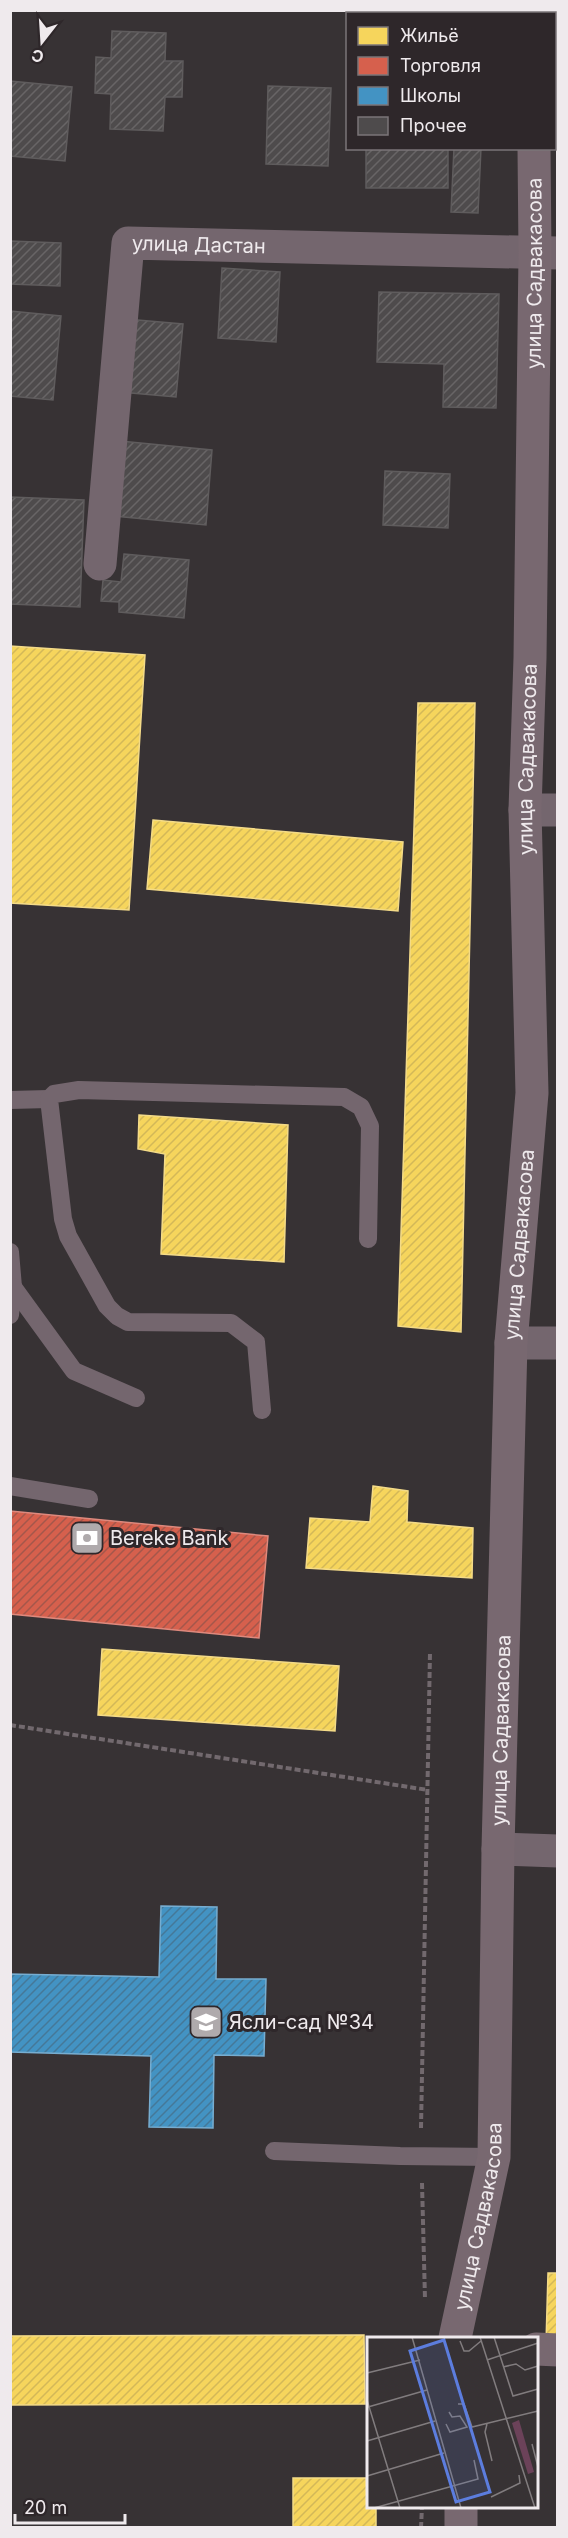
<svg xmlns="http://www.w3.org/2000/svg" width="568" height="2538" font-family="Inter,sans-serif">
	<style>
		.homes { fill: url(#homes-hatch); stroke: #f4db88; stroke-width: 1.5 }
		.shops { fill: url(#shops-hatch); stroke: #de897d; stroke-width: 1.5 }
		.schools { fill: url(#schools-hatch); stroke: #77add0; stroke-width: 1.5 }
		.building { fill: url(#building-hatch); stroke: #5f5c5d; stroke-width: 1.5 }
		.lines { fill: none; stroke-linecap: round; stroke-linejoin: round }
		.path { stroke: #72696e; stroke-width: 4; stroke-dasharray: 6 3; stroke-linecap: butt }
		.lane { stroke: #74666e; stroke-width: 18 }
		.street { stroke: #74666e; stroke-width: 33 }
		.secondary { stroke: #786870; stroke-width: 33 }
		.labels { text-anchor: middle; stroke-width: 6; stroke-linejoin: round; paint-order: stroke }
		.street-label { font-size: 20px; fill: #efeaed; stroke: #2e272a }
		.poi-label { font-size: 20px; fill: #efeaed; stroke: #2e272a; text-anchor: start }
		.inset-road { fill: none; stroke: #817c7e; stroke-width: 1.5 }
		.view { fill: #5c7dde; fill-opacity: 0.15; stroke: #5c7dde; stroke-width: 3 }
		.inset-edge { fill: none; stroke: #efeaed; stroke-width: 3 }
	</style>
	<defs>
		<pattern id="homes-hatch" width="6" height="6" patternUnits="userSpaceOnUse" patternTransform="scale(1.5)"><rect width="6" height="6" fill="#f6d55c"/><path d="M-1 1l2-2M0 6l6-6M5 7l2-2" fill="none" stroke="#d3b858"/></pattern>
		<pattern id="shops-hatch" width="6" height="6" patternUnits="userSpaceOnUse" patternTransform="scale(1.5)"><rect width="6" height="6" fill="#d6604d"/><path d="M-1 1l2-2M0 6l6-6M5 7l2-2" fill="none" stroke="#a4574b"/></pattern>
		<pattern id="schools-hatch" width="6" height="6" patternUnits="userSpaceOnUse" patternTransform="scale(1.5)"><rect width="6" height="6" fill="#4393c3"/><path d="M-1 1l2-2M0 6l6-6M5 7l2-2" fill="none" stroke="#457898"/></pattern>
		<pattern id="building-hatch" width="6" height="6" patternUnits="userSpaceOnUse" patternTransform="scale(1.5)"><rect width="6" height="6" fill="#4e4b4c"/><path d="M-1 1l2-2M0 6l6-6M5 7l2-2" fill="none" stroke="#686566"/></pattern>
	</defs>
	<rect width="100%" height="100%" fill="#373234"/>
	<g class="homes">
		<path d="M10,646L145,655L129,910L10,903Z"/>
		<path d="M418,703H475L461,1332L398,1326Z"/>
		<path d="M153,820L403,842L398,911L147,889Z"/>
		<path d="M139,1115L288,1125L284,1262L161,1254L165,1154L138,1149Z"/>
		<path d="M373,1486L408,1491L407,1522L473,1528L472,1578L306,1568L310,1518L370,1522Z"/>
		<path d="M102,1649L339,1666L335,1731L98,1715Z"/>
		<path d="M548,2273H558V2343H546Z"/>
		<path d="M364,2335L365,2404L10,2405V2336Z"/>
		<path d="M293,2478H368V2506H376V2528H293Z"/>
	</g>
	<path class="shops" d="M10,1511L268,1536L259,1638L10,1614Z"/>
	<path class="schools" d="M161,1906L217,1907L216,1979H266L264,2056L214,2055L213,2128L149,2127L151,2056L10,2052V1974L159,1977Z"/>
	<g class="building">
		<rect x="400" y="10" width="44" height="4"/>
		<path d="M112,31L166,33L165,61H183L182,97H165L163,131L110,129L111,94L95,93L96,57L111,58Z"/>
		<path d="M10,81L72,87L65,161L10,156Z"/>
		<path d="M268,86L331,88L328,166L266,164Z"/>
		<rect x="366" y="148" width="82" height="40"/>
		<path d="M454,148H481L478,213L451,212Z"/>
		<path d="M10,241L61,243L60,286L10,284Z"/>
		<path d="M222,268L280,272L276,342L218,338Z"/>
		<path d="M379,292L499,294L496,408L443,407L444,364L377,362Z"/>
		<path d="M10,311L61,316L53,400L10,396Z"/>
		<path d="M126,319L183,324L176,397L120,392Z"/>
		<path d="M120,441L212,450L206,525L114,516Z"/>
		<path d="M385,471L450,474L448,528L383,525Z"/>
		<path d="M10,497L84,500L80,607L10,604Z"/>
		<path d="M124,554L189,560L184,618L119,612V602L101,601L103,580L121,582Z"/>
	</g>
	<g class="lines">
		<g class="path">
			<path d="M10,1725L428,1790"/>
			<path d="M421,2128L430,1653"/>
			<path d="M422,2183L425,2299"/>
			<path d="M421,2528L422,2506"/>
		</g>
		<g class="lane">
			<path d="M10,1100L49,1099"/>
			<path d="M10,1252L13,1287L10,1315"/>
			<path d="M13,1287L74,1371L136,1398"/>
			<path d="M262,1410L256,1342L231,1323L128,1322L117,1316L107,1306L68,1236L63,1219L49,1099L54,1094L79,1090L344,1097L361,1107L370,1126L368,1239"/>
			<path d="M10,1486L89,1499"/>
			<path d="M274,2151L400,2156L494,2157"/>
		</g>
		<g class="street">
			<path id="s1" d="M100,564L128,243L558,253"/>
			<path d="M525,810H558"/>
			<path d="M511,1343H558"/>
			<path d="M498,1849L558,1851"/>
		</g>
		<g class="secondary">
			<path d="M532,10V14"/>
			<path id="s2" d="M455,2338L494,2157L498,1849L511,1343L532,1093L525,810L530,658L535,253L534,148"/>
			<path d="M536,2349L558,2350"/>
			<path d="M461,2506V2528"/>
		</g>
	</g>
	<defs>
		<g id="bank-square" transform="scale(1.725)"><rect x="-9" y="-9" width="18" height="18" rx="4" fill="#afaaac" stroke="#2e272a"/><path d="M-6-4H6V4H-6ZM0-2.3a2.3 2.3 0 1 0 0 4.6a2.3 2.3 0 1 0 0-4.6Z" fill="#fff"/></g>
		<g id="school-square" transform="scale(1.725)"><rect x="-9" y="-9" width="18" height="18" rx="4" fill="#afaaac" stroke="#2e272a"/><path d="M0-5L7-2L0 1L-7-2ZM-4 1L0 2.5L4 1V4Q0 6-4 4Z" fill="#fff"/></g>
	</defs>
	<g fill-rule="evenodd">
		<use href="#bank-square" x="87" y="1538"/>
		<use href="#school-square" x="206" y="2022"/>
	</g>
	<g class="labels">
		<g class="street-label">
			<text dy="7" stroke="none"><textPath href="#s1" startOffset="393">улица Дастан</textPath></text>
			<text dy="7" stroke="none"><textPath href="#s2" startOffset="2070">улица Садвакасова</textPath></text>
			<text dy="7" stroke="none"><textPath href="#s2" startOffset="1584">улица Садвакасова</textPath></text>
			<text dy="7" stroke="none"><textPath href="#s2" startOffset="1098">улица Садвакасова</textPath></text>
			<text dy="7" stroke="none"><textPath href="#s2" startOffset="612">улица Садвакасова</textPath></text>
			<text dy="7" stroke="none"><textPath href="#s2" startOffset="124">улица Садвакасова</textPath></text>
		</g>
		<g class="poi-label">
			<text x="110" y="1545">Bereke Bank</text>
			<text x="229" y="2029">Ясли-сад №34</text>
		</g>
	</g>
	<g transform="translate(367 2337)">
		<rect width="171" height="171" fill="#373234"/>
		<path d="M152,83L167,135L161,137L145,86Z" fill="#6b4259"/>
		<path class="inset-road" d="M45,0L94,171M113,0L168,171M127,0L146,59L171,52M93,4L97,14H102L114,4M120,23L171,6M136,30L149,27L158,33L171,29M0,36L53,23M0,63L33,171M91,67H97L105,90L171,74M1,70L60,53M79,87L83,95L100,90L93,79L85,80L82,75M120,87L118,95L125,124M0,104L68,84M165,107L171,130M0,139L77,116M124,160L153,146L152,138M7,171L111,142L107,123"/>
		<path class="view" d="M77,3L123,155L89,165L43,14Z"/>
		<rect width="171" height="171" class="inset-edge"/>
	</g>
	<rect width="568" height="2538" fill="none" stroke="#efeaed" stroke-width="24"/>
	<rect x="346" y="12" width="210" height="138" fill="#2e272a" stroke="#7b7578" stroke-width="1.5"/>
	<rect x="358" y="27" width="30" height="18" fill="#f6d55c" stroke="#7b7578" stroke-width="1.5"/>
	<text x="400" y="42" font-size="18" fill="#efeaed">Жильё</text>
	<rect x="358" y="57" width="30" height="18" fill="#d6604d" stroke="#7b7578" stroke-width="1.5"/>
	<text x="400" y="72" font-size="18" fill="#efeaed">Торговля</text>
	<rect x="358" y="87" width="30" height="18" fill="#4393c3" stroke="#7b7578" stroke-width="1.5"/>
	<text x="400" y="102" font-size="18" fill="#efeaed">Школы</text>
	<rect x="358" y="117" width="30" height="18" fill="#4e4b4c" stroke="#7b7578" stroke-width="1.5"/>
	<text x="400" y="132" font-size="18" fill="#efeaed">Прочее</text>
	<g transform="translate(42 42) rotate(197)" stroke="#2e272a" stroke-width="4.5" paint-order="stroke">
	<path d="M0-4.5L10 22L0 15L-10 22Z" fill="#efeaed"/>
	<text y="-9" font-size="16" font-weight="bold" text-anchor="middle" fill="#efeaed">С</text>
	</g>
	<path d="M15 2514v9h110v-9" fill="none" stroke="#efeaed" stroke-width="3"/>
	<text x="24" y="2514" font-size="18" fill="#efeaed" stroke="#2e272a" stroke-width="4.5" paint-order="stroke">20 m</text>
</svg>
